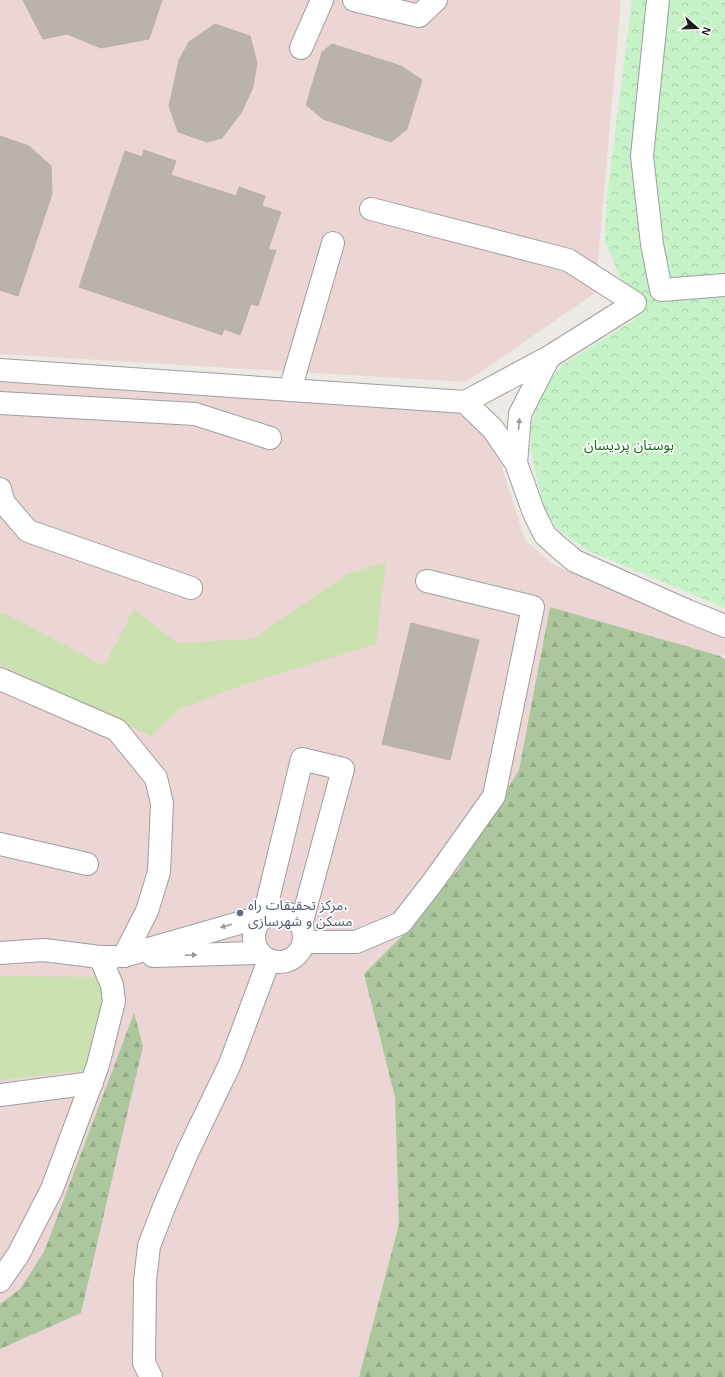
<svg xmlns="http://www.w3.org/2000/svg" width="725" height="1377" font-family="Helvetica,'Noto Sans Arabic',sans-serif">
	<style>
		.commercial { fill: #ecd5d5 }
		.forest { fill: url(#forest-firs) }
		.park { fill: url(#park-crowns) }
		.garden { fill: #cbe1af }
		.building { fill: #b9b2ad; stroke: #bcb0a8 }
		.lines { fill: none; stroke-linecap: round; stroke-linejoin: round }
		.minor-casing { stroke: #9e9e9e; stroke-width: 24 }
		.minor { stroke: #fff; stroke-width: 22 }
		.oneway { fill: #999 }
		.service-dot { fill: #5c6f8a; stroke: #fff; stroke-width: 1.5 }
		.labels { text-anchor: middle; stroke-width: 3.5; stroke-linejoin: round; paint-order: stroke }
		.park-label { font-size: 14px; fill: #196d1a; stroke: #fff }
		.service-label { font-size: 14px; fill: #4e5e75; stroke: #fff; text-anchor: start }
	</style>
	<defs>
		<pattern id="forest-firs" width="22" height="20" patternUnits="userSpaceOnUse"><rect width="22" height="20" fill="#acc79d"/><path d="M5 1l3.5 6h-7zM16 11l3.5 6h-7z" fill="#94aa87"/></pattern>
		<pattern id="park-crowns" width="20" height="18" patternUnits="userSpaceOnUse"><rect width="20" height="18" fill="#c5f2c6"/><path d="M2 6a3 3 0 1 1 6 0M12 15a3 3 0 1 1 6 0" fill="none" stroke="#a9cfaa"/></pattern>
	</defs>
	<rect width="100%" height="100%" fill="#ede9e4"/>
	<g class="commercial">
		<path d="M0,0H621L595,293L466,382L0,354Z"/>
		<path d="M0,382L458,411L493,439L525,540L552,564L725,635V653L510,803L359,1377H0Z"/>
	</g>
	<g class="forest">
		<path d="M550,607L720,656L725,659V1377H359L399,1224L395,1097L364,974L409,929L457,871L519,770Z"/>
		<path d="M134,1013L143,1046L81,1313L0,1349V1304L20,1289L44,1252Z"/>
	</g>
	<path class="park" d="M632,0H725V608L589,551L558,530L546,512L539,487L531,452V426L539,400L549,380L563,365L637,318L605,241L607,199Z"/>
	<g class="garden">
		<path d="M386,562L376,644L243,685L177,710L151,736L0,664V613L8,615L104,666L134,609L177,643L253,639L346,575Z"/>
		<path d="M0,976L97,977L104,1001L90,1070L0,1080Z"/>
	</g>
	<g class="building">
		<path d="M23,0H162L149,39L101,48L67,34L43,39Z"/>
		<path d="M215,24L250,36L257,63L253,87L241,113L222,138L207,142L178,132L169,106L179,60L189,42Z"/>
		<path d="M332,44L401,66L422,80L407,129L391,142L323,119L306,105L322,52Z"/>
		<path d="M0,136L29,146L51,166L52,194L18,296L0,290Z"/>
		<path d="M144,150L176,161L171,175L236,196L239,187L265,196L262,206L281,212L268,250H276L258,306L251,304L240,335L224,329L222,335L79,287L125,151L142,157Z"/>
		<path d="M411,623L479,640L450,760L382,744Z"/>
	</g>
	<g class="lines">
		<g class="minor-casing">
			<g id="minor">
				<path d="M354,0L419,16L436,0"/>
				<path d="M658,0L642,156L652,244L661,290L725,285"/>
				<path d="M301,48L322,0"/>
				<path d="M0,370L465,402L549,357L635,303L568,260L371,209"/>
				<path d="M290,390L333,243"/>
				<path d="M465,402L493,429L516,463L534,513L545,535L557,546L575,561L688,611L725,626"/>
				<path d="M0,403L195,414L270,438"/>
				<path d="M516,463L520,414L549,357"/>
				<path d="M0,489L4,503L28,531L191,588"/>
				<path d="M0,679L117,730L156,778L162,803L159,872L147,911L124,956"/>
				<path d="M0,844L87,864"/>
				<circle cx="279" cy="937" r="25"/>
				<path d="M304,942H356L401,923L433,882L494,796L533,607L427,581"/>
				<path d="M0,953L44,950L100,957H114"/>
				<path d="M124,956L264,916L302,759L343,769L301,925"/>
				<path d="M153,956L258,953"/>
				<path d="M0,1095L92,1083"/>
				<path d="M0,1281L18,1255L52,1189L98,1065L114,1001L112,985L100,957"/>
				<path d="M151,1377L144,1363L145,1281L149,1246L164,1207L188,1151L230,1064L269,960"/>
			</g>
		</g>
		<use href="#minor" class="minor"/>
	</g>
	<defs><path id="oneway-solid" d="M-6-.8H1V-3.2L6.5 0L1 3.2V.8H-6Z"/></defs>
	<g class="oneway">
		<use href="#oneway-solid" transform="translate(519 424) rotate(-85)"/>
		<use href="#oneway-solid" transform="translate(226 926) rotate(164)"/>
		<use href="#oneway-solid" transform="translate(191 955) rotate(-2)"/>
	</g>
	<circle class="service-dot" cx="240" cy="913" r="4"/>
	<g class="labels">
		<g class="park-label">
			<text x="629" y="450">بوستان پردیسان</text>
		</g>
		<g class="service-label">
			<text x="248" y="910">مرکز تحقیقات راه،<tspan x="248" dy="16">مسکن و شهرسازی</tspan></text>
		</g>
	</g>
	<g transform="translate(697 28) rotate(110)" stroke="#ffffff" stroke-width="3" paint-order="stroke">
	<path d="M0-3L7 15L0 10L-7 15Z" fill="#1d1d1d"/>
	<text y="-6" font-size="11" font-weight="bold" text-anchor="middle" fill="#1d1d1d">N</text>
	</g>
</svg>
